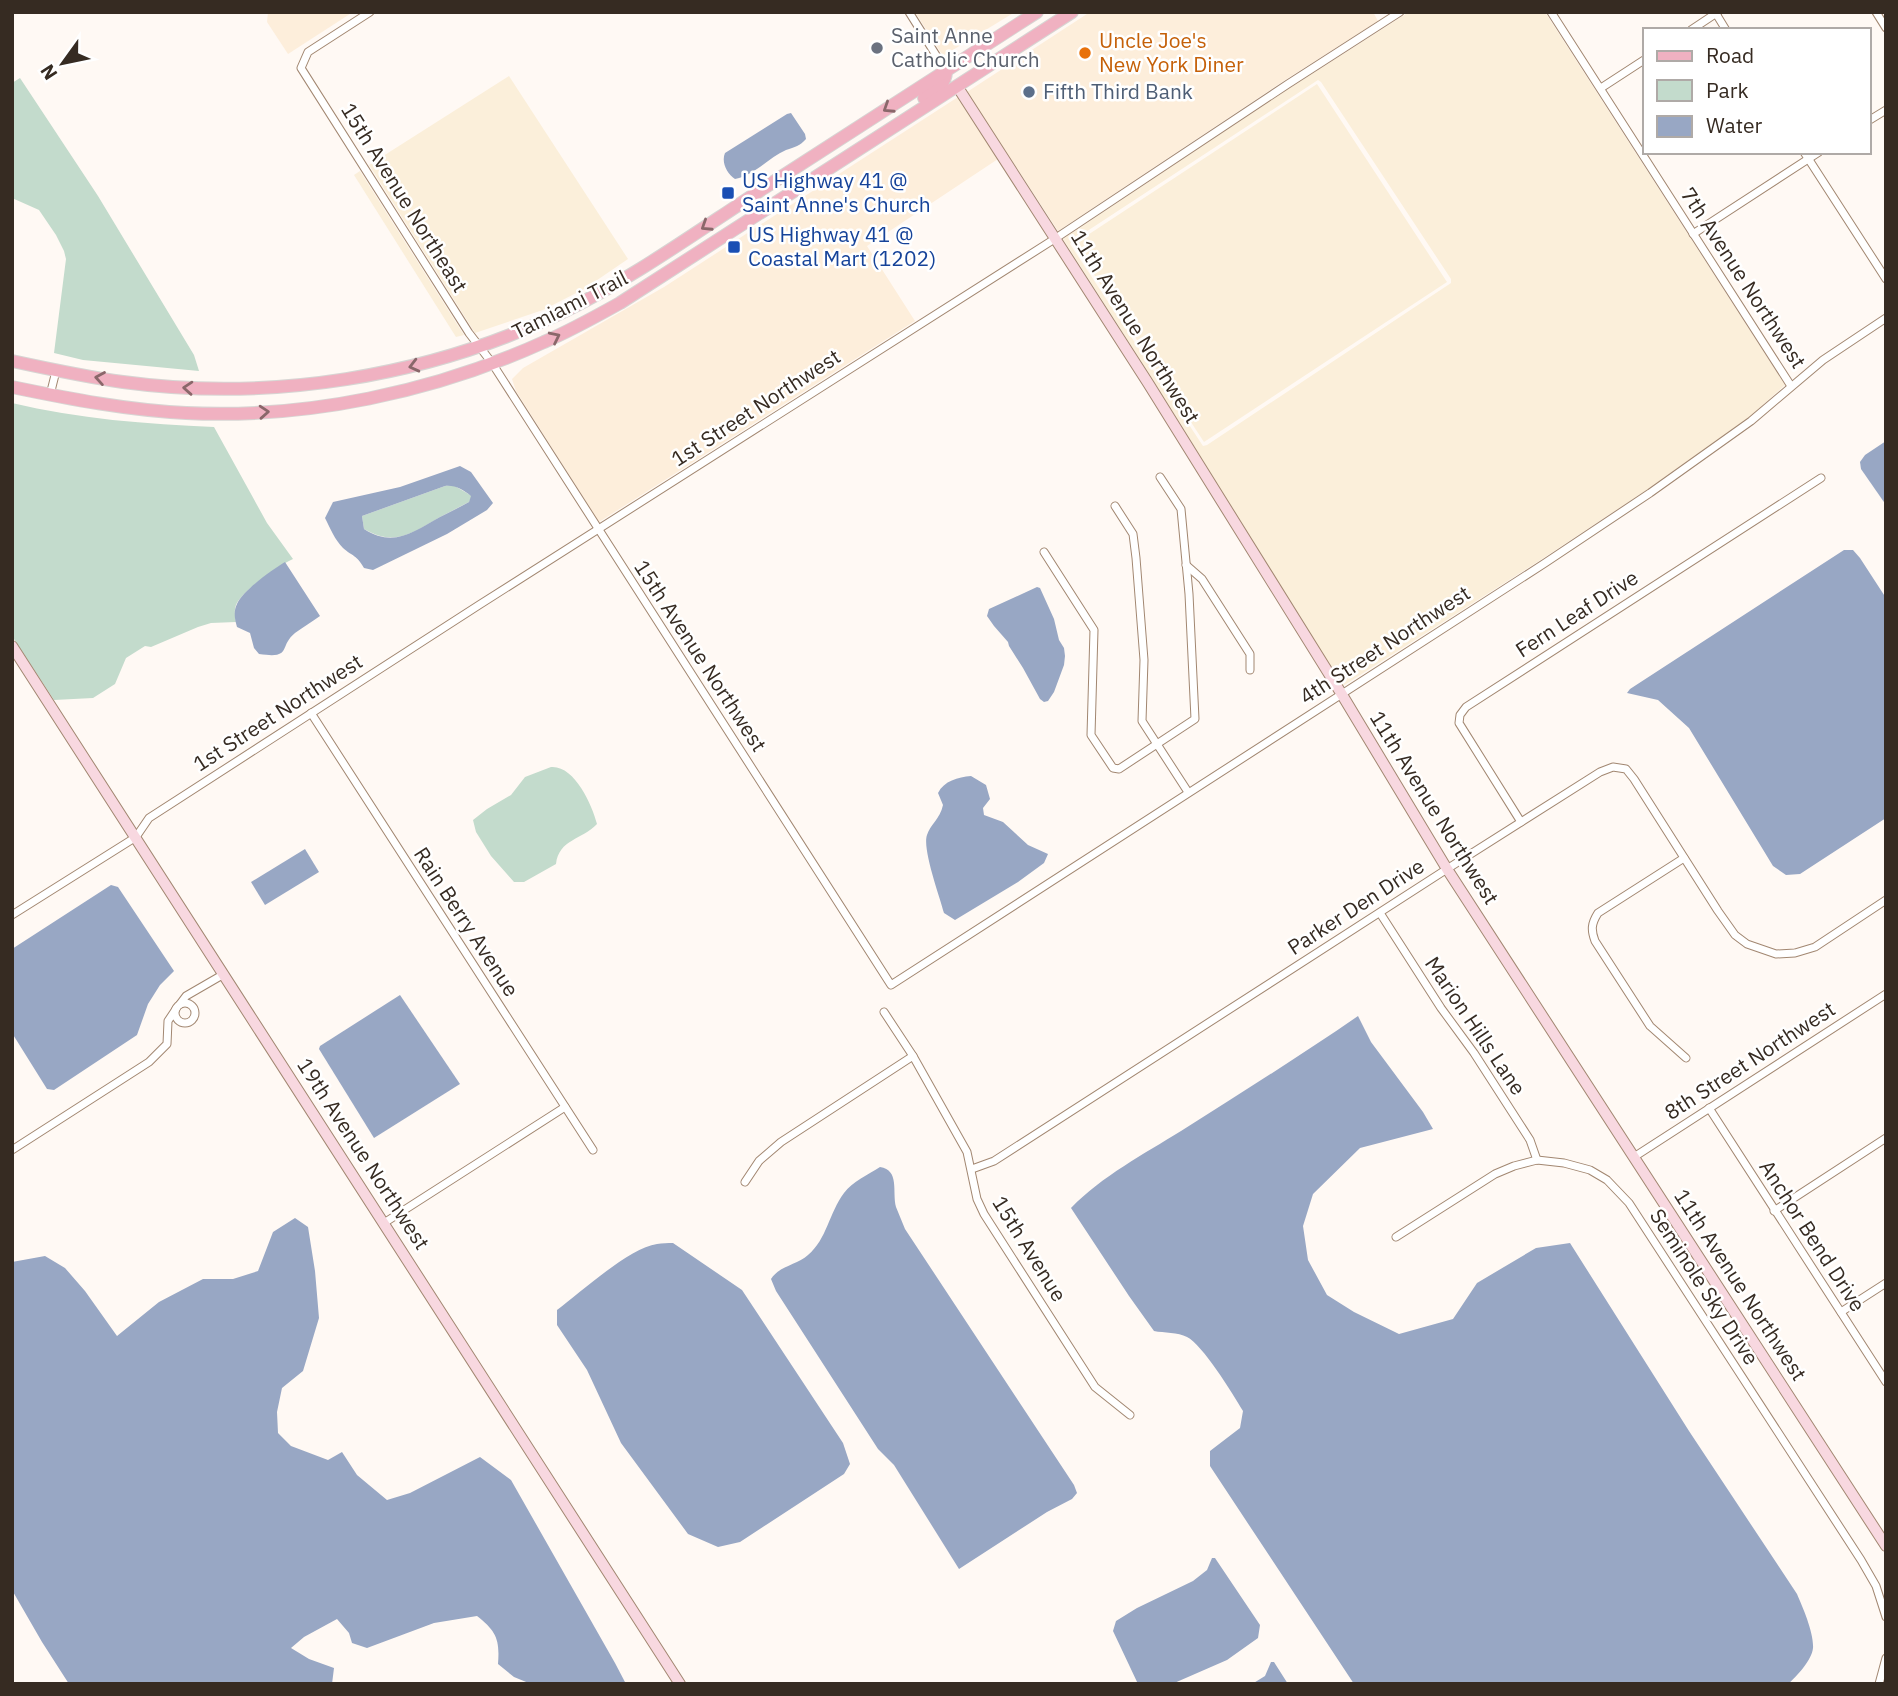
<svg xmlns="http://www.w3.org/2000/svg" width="1898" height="1696" font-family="'IBM Plex Sans',sans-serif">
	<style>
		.commercial { fill: #fdeedb }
		.industrial { fill: #fbefda; fill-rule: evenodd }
		.green { fill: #c3dbcc }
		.water { fill: #98a7c4; fill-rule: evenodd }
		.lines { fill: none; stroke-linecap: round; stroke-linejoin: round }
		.street-casing { stroke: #a28771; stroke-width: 9 }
		.secondary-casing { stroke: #a28771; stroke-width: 12 }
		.primary-casing { stroke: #d7d5d3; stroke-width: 14 }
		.street { stroke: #fff; stroke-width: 7 }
		.secondary { stroke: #f8d8e0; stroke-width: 10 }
		.primary { stroke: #f0b1c1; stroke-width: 12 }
		.oneway { stroke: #8a676a }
		.worship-dot { fill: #6b7280; stroke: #fff; stroke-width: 2.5 }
		.food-dot { fill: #e8710a; stroke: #fff; stroke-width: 2.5 }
		.service-dot { fill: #5c6f8a; stroke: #fff; stroke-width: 2.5 }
		.transit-dot { fill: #1a4fb4; stroke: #fff; stroke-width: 2.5 }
		.labels { text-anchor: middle; stroke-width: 5; stroke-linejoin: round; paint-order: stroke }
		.worship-label { font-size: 21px; fill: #5b616d; stroke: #fff; text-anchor: start }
		.food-label { font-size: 21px; fill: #c56008; stroke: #fff; text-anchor: start }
		.service-label { font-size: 21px; fill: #4e5e75; stroke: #fff; text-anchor: start }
		.transit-label { font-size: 21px; fill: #164399; stroke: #fff; text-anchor: start }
		.street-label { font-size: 21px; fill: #362b22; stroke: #fff }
	</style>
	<rect width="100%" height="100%" fill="#fff9f4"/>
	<g class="commercial">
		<path d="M268,12H353L288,54L267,22Z"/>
		<path d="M915,12H1015L943,56Z"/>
		<path d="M1090,12H1373L1378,21L1285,80L1058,231L967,92Z"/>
		<path d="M958,97L998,159L867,246L915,321L599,522L516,391L512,379L523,368L664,287Z"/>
	</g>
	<g class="industrial">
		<path d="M1409,12H1545L1785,385L1748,418L1648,489L1542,559L1343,686L1153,380L1063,239L1290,88ZM1318,80L1321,82L1451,279V283L1207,445L1203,446L1070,244L1072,241Z"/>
		<path d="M509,76L628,259L584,289L543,310L475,333L369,165Z"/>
		<path d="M1317,84L1447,282L1204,442L1074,244Z"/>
		<path d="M360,171L464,335L456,337L354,175Z"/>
	</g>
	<g class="green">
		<path d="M20,78L98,196L194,355L199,371L83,360L54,353L66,259L64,251L56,235L39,210L12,198V83Z"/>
		<path d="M12,403C78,419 147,424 214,427L267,523L293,559C279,565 242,591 236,605C234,611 235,616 236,622L211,623L198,627L151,647L145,646L126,658L115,684L93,698L54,700L12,636Z"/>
		<path d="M453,485L472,496L469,502C459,507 450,512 440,517C412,533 395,547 364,529L362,516L445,486Z"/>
		<path d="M551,767C574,765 592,804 597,824C582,840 559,839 556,864L524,882H514L491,856L476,832L473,820L487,809L511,795L525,777Z"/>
	</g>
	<g class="water">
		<path d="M791,113L805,134L806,139C800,146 795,147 786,150C768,158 755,175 735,179C727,174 721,162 725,153L787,114Z"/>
		<path d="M1886,441V505L1861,469L1860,462L1865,455Z"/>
		<path d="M460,466L471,472L493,503L487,510L447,534L373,570L364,568C356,554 353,557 343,548C335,540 330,528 325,518L333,502L400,487ZM445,486C456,485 463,490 471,496L469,502C460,507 450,512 440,517C413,532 394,548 364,529L362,516Z"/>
		<path d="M1844,550H1853L1860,558L1886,598V818L1800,874L1786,875L1773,866L1689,728L1658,700L1627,693L1630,689Z"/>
		<path d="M285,562L320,616C312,622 303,627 295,633C278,647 293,659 259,654L254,648L250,633L237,627C235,620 233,612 237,604C242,591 273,569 285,562Z"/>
		<path d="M1037,587L1040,588L1054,619L1059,640L1064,648L1065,656L1064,665L1054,692L1048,701L1044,702L1040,699L1023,668L1009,646L1008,642L994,626L987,616L989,609Z"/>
		<path d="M971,776L986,785L990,799L983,808L984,815L1003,822L1028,845L1048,854L1044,863L1018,882L955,920L944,913C940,897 922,849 927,835C930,825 940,819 943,805L938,793C944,781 958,777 971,776Z"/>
		<path d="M305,849L319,872L265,905L251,882Z"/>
		<path d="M111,885L118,887L174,971L160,985L148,1004L137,1035L54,1090L47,1089L12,1033V949Z"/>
		<path d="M400,995L460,1084L374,1138L319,1049L320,1046Z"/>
		<path d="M1358,1016L1371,1042L1423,1112L1433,1129L1360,1148L1313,1194L1303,1226L1308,1260L1327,1295L1354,1312L1399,1334L1453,1319L1477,1283L1536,1248L1570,1243L1689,1431L1797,1594C1803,1608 1814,1633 1813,1648C1812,1660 1797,1676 1788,1684H1354L1210,1466V1451L1240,1428L1243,1411C1233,1394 1202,1344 1187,1337C1178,1332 1164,1333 1154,1331L1129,1296L1071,1208C1102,1176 1144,1154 1181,1131C1241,1093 1300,1056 1358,1016Z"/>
		<path d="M880,1167C900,1170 892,1192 896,1207C899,1214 902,1222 905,1229L1074,1485L1077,1493L1072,1499L1047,1512L959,1569L894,1465L878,1449L776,1291L771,1279C779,1266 797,1265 808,1255C827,1239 829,1213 844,1193C852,1182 869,1174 880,1167Z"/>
		<path d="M295,1218L308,1227L315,1271L319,1318L303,1371L282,1388L277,1412L278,1433L291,1446L328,1460L342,1452L357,1475L387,1500L410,1493L480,1457L511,1480L615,1663L626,1684H531L514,1677L498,1664C500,1639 496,1631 477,1616L434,1623L367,1648L352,1643L349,1633L337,1619L304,1637L291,1648L309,1659L334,1668L332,1684H69L42,1642L12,1590V1262L45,1256L65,1268L85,1291L117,1336L159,1302L203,1279H233L258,1271L273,1232Z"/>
		<path d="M673,1243L742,1290L843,1443L850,1464L844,1474L740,1542L718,1547L688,1534L621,1443L587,1370L557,1325V1310C581,1292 629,1248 657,1244C662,1243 668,1243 673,1243Z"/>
		<path d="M1212,1558H1215L1260,1625L1258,1638L1227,1660L1172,1684H1138L1113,1631L1116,1621L1137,1608L1193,1581L1207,1570Z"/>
		<path d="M1271,1662H1274L1288,1684H1252L1265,1676Z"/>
	</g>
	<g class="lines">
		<g class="street-casing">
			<g id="street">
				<path d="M370,12L308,52L301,68L469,333L492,363L891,985L1545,563L1650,493L1751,421L1823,360L1886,318"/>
				<path d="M909,12L946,71"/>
				<path d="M1551,12L1791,386"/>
				<path d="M1715,12L1726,30"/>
				<path d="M1876,12L1886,28"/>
				<path d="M1691,30L1718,12"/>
				<path d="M1601,88L1644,60"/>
				<path d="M1868,121L1886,110"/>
				<path d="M1804,152L1886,279"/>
				<path d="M1693,234L1819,152"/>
				<path d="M50,395L56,371"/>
				<path d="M1115,506L1133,534L1136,558L1144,660L1142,721L1188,792"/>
				<path d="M1044,552L1094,630L1091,735L1113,768L1119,769L1195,719L1189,594L1181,509L1160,477"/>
				<path d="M1186,565L1202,579L1250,654V670"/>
				<path d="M311,713L593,1150"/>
				<path d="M1521,822L1459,723L1460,715L1466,707L1821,478"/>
				<path d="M1684,858L1598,913C1591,924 1591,930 1595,941L1650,1026L1686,1058"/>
				<path d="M1380,913L1441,1008L1474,1053L1530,1140L1537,1160"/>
				<path d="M12,915L136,837L149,818L479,605L1056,238L1288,84L1400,12"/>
				<circle cx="185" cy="1013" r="10"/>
				<path d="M180,1004L186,996L224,974"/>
				<path d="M884,1012L913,1056L967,1152L977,1199L984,1214L1095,1387L1130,1415"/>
				<path d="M1709,1108L1886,1382"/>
				<path d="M12,1150L149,1062L167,1044L168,1021L176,1009"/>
				<path d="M1634,1157L1886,994"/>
				<path d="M972,1169L994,1161L1447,869L1600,772L1613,767L1626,769L1634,779L1718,911L1735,935L1747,944L1776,954L1795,953L1815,947L1886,900"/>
				<path d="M745,1182L759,1161L781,1142L913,1056"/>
				<path d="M1774,1211L1886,1138"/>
				<path d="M384,1223L565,1107"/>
				<path d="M1396,1237L1495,1174L1514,1166L1537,1160L1564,1163L1590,1170L1607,1180L1629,1203L1861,1560L1876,1586L1886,1617"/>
				<path d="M1841,1312L1886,1283"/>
				<path d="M1879,1684L1886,1658"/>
			</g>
		</g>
		<g class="secondary-casing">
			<g id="secondary">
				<path d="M957,86L1148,383L1341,693L1447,869L1886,1546"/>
				<path d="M12,646L680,1684"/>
			</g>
		</g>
		<g class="primary-casing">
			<g id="primary">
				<path d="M924,98C935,91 946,85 946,71"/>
				<path d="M12,361C49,369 86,377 123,382C270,402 426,377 559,314C630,280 695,233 761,190C853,131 945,72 1037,12"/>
				<path d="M12,387C70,399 127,410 186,413C307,419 434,392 544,342C570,331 595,317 620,303L1072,12"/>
			</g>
		</g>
		<use href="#street" class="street"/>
		<use href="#secondary" class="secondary"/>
		<use href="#primary" class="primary"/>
	</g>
	<defs><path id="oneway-chevron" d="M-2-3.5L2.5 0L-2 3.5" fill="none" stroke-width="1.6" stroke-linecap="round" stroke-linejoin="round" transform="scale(1.75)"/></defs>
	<g class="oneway">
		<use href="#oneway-chevron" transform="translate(888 108) rotate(147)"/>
		<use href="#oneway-chevron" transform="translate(706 226) rotate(147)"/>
		<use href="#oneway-chevron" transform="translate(555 337) rotate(-26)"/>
		<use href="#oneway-chevron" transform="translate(414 366) rotate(166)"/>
		<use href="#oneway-chevron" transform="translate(100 378) rotate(-170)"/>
		<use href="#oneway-chevron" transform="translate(188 388) rotate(-176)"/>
		<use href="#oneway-chevron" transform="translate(264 412) rotate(-4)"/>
	</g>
	<circle class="worship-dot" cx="877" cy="48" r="7"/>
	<circle class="food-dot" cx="1085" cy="53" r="7"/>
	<circle class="service-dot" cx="1029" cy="92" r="7"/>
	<g class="transit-dot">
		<rect x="721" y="186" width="14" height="14" rx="3.5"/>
		<rect x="727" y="240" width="14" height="14" rx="3.5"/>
	</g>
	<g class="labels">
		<g class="worship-label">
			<text x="891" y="43">Saint Anne<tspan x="891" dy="24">Catholic Church</tspan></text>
		</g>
		<g class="food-label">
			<text x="1099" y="48">Uncle Joe's<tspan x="1099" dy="24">New York Diner</tspan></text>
		</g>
		<g class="service-label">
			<text x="1043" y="99">Fifth Third Bank</text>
		</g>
		<g class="transit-label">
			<text x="742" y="188">US Highway 41 @<tspan x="742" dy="24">Saint Anne's Church</tspan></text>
			<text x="748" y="242">US Highway 41 @<tspan x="748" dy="24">Coastal Mart (1202)</tspan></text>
		</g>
		<g class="street-label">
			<text transform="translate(404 198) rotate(58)" y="7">15th Avenue Northeast</text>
			<text transform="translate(1743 278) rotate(57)" y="7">7th Avenue Northwest</text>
			<text transform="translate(570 305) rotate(-27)" y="7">Tamiami Trail</text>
			<text transform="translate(1135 327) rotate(58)" y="7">11th Avenue Northwest</text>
			<text transform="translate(756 408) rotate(-33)" y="7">1st Street Northwest</text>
			<text transform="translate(1577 614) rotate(-33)" y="7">Fern Leaf Drive</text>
			<text transform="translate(1385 645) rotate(-33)" y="7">4th Street Northwest</text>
			<text transform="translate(700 656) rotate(57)" y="7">15th Avenue Northwest</text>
			<text transform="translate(278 713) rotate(-33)" y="7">1st Street Northwest</text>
			<text transform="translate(1434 808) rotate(58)" y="7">11th Avenue Northwest</text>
			<text transform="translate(1356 907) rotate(-33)" y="7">Parker Den Drive</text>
			<text transform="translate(466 922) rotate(57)" y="7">Rain Berry Avenue</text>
			<text transform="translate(1475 1026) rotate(56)" y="7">Marion Hills Lane</text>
			<text transform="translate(1750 1061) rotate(-33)" y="7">8th Street Northwest</text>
			<text transform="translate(363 1154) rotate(57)" y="7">19th Avenue Northwest</text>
			<text transform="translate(1812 1236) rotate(57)" y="7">Anchor Bend Drive</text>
			<text transform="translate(1029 1249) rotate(58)" y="7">15th Avenue</text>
			<text transform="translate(1740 1285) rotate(57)" y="7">11th Avenue Northwest</text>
			<text transform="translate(1704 1287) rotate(57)" y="7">Seminole Sky Drive</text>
		</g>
	</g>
	<rect width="1898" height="1696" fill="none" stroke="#362b22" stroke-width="28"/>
	<rect x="1643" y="28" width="228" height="126" fill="#ffffff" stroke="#afaaa7" stroke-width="2"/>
	<rect x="1657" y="51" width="35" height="10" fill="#f0b1c1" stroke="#afaaa7" stroke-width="2"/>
	<text x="1706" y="63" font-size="21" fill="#362b22">Road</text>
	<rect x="1657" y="80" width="35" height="21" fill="#c3dbcc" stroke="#afaaa7" stroke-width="2"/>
	<text x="1706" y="98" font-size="21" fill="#362b22">Park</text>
	<rect x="1657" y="116" width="35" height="21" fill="#98a7c4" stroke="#afaaa7" stroke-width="2"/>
	<text x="1706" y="133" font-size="21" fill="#362b22">Water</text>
	<g transform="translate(63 63) rotate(237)" stroke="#ffffff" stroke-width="5" paint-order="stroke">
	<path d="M0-5L12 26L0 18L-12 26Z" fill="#362b22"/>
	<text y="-10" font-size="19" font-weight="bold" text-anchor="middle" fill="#362b22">N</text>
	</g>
</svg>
